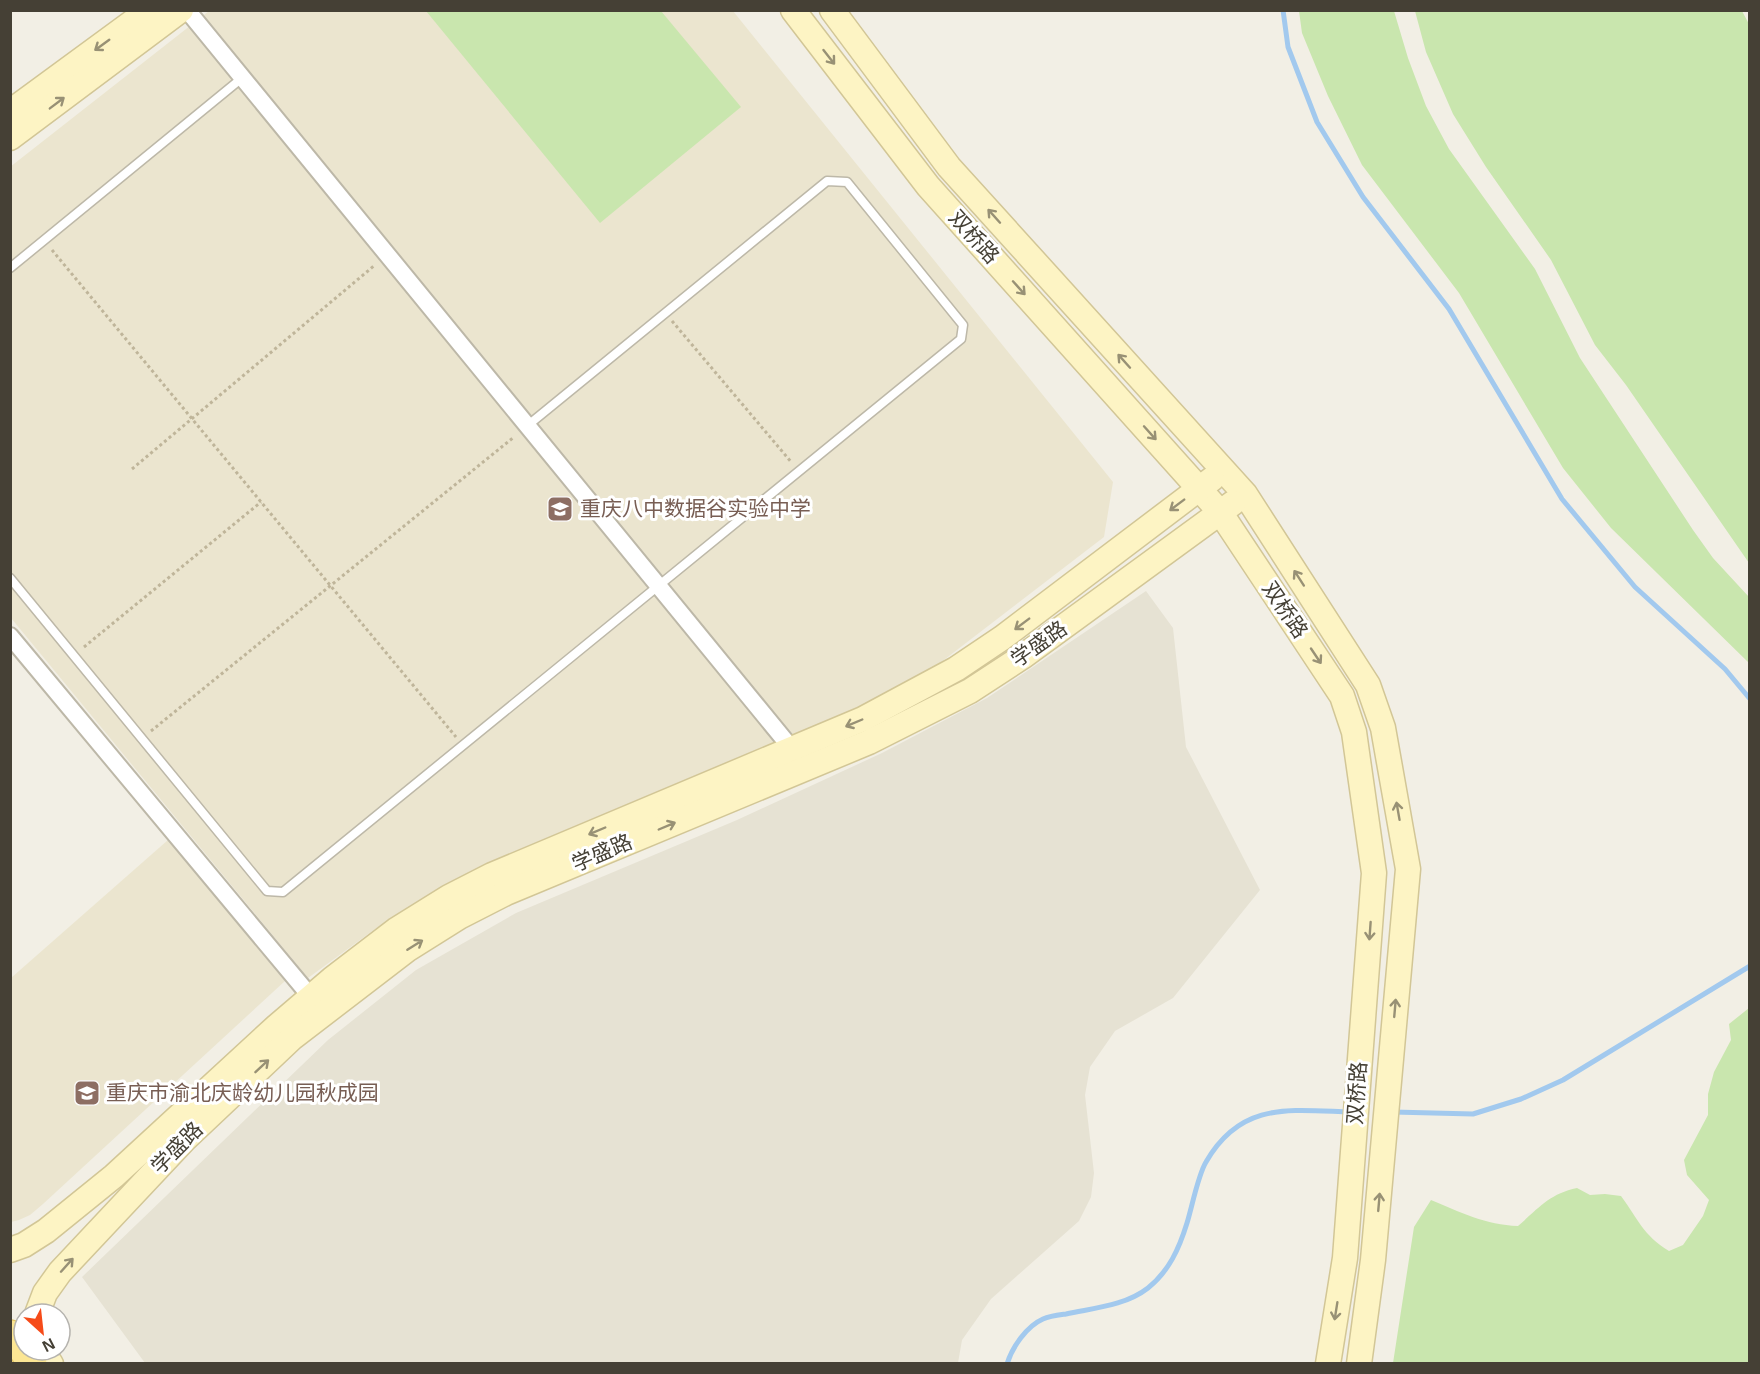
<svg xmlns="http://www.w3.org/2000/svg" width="1760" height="1374" font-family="Helvetica,'Noto Sans SC',sans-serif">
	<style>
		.residential { fill: #e6e2d3 }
		.education { fill: #ebe5cf }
		.green { fill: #c9e6ae }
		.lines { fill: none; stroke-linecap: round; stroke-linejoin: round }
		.stream { stroke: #a2c9ee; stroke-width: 5 }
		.lane-casing { stroke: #bdb8a8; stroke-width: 11 }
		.street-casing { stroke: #bdb8a8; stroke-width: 20 }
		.secondary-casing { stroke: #d2c696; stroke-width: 27 }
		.primary-casing { stroke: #e1c564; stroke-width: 30 }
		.path { stroke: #bfb59a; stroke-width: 3; stroke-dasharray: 3 3; stroke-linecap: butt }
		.lane { stroke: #fff; stroke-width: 8 }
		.street { stroke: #fff; stroke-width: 16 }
		.secondary { stroke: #fdf4c4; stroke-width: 24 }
		.primary { stroke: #fce694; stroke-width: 27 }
		.oneway { stroke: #989175 }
		.labels { text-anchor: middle; stroke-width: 6; stroke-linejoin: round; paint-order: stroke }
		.street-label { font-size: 21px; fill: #454035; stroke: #fff }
		.education-label { font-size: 21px; fill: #785e54; stroke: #fff; text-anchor: start }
	</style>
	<rect width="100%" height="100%" fill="#f2efe5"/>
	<path class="residential" d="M1146,591L1173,628L1186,747L1260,890L1173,998L1115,1031L1090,1067L1085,1095L1094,1173L1091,1197L1079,1221L991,1299L962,1340L958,1363H145L82,1277L328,1040L416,970L516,913L737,820L882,753L987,698Z"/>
	<g class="education">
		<path d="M209,11H733L1113,482L1104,537L923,676L860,709L483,866L375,929L308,978L11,618L10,167Z"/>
		<path d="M168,840L285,981L43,1204L30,1215L19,1220L11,1222V978Z"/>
	</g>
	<g class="green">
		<path d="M426,11H661L741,107L600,223Z"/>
		<path d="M1299,11H1394L1408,58L1426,106L1449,149L1535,269L1580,358L1693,530L1713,558L1749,597V663L1611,528L1563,468L1459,293L1362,165L1328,96L1302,33Z"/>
		<path d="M1415,11H1742L1750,26L1749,563L1626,385L1595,345L1551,260L1486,167L1453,114L1426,52Z"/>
		<path d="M1749,1008V1363H1393L1414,1227L1431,1200C1460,1212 1486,1225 1518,1226C1539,1208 1549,1194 1577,1188L1590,1195L1605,1194L1621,1196C1638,1219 1643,1235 1669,1251L1683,1245L1703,1216L1709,1200L1687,1175L1684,1160L1708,1115V1094L1714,1072L1731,1040L1729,1024Z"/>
	</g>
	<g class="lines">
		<g class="stream">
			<path d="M1283,10L1288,47L1317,122L1363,197L1449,309L1562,499L1635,587L1725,669L1750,699"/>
			<path d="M1393,1112L1473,1114L1521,1099L1563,1080L1750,966"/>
			<path d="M1007,1364C1012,1347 1027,1326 1043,1319C1050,1316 1059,1315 1066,1314C1093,1308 1125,1306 1148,1288C1169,1271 1179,1249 1187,1223C1192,1207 1198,1175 1206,1162C1241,1101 1290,1110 1350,1112"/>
		</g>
		<g class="lane-casing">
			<g id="lane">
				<path d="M10,268L242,78"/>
				<path d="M10,578L267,891L283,892L961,339L963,325L847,182L827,181L527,426"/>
			</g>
		</g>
		<g class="street-casing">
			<g id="street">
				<path d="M187,10L792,749"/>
				<path d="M10,636L311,997"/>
			</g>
		</g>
		<g class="secondary-casing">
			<g id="secondary">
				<path d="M793,10L928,186L1220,512L1342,696L1354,732L1374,873L1345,1258L1328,1364"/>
				<path d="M832,10L949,167L1245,494L1368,685L1383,728L1408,869L1373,1260L1359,1364"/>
				<path d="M10,112L149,10"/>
				<path d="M10,138L181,10"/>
				<path d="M10,1250L24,1245L46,1231L114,1176L277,1026L332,979L396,930L449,897L492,875L863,719L956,669L1002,638L1212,479"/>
				<path d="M37,1314L45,1293L60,1272L184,1140L292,1038L408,949L459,917L506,893L869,742L970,691L1022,657L1233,503"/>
				<path d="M41,1350L51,1364"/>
			</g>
		</g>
		<g class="primary-casing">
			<path id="primary" d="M10,1334L33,1364"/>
		</g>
		<g class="path">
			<path d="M52,250L456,737"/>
			<path d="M672,321L792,463"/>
			<path d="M132,469L375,265"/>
			<path d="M84,647L261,502"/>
			<path d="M151,731L514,437"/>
		</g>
		<use href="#lane" class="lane"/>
		<use href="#street" class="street"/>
		<use href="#secondary" class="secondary"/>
		<use href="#primary" class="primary"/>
	</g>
	<defs><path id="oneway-shaft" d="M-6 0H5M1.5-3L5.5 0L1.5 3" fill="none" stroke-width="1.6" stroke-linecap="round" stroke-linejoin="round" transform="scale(1.5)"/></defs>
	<g class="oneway">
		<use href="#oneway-shaft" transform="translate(102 45) rotate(144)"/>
		<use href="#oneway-shaft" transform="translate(829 57) rotate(52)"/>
		<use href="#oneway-shaft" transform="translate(57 103) rotate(-37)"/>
		<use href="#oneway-shaft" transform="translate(994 216) rotate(-132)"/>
		<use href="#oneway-shaft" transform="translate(1019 288) rotate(48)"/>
		<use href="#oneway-shaft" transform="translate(1124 361) rotate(-132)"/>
		<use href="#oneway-shaft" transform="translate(1150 433) rotate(48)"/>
		<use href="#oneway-shaft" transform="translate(1177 505) rotate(143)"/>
		<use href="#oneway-shaft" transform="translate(1299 578) rotate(-123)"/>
		<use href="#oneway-shaft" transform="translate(1022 624) rotate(143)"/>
		<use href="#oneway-shaft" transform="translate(1316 656) rotate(56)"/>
		<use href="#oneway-shaft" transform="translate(854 723) rotate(157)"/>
		<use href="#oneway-shaft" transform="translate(1398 811) rotate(-100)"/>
		<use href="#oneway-shaft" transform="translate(667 826) rotate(-23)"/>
		<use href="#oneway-shaft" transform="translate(597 831) rotate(157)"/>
		<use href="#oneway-shaft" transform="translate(1370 931) rotate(94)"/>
		<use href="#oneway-shaft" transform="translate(415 945) rotate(-32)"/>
		<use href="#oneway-shaft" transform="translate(1395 1008) rotate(-85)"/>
		<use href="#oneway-shaft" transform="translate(262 1066) rotate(-43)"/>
		<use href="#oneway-shaft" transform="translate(1379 1202) rotate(-85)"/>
		<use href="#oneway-shaft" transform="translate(67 1265) rotate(-48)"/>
		<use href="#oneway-shaft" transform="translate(1336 1311) rotate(99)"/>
	</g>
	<defs>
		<g id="school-square" transform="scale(1.35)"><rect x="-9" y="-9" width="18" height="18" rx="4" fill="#8d6e63" stroke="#fff"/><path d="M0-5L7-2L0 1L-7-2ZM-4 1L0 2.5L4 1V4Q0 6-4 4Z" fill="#fff"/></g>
	</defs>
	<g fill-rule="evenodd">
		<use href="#school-square" x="560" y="509"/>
		<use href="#school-square" x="87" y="1093"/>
	</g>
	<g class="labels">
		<g class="street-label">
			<text transform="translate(974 237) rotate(48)" y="7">双桥路</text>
			<text transform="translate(1285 610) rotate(56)" y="7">双桥路</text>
			<text transform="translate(1039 644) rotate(-35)" y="7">学盛路</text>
			<text transform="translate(602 853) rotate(-23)" y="7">学盛路</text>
			<text transform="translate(1357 1093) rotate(-86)" y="7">双桥路</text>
			<text transform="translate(177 1148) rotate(-45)" y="7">学盛路</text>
		</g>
		<g class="education-label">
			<text x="580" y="516">重庆八中数据谷实验中学</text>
			<text x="106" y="1100">重庆市渝北庆龄幼儿园秋成园</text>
		</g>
	</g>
	<rect width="1760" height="1374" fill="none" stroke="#454035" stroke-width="24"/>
	<g transform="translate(42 1332) rotate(153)"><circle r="28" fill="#ffffff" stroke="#b5b3ae" stroke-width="1.5"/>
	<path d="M0-4.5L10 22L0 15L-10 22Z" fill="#f64b19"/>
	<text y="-9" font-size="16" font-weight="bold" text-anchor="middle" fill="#454035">N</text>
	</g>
</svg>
